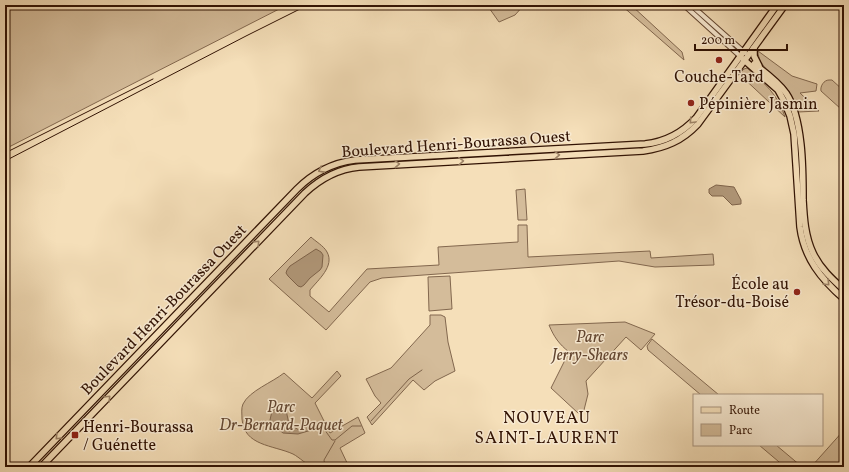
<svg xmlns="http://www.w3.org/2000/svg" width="849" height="472" font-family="Vollkorn,serif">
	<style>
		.green { fill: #d4bc9a; stroke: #82674e }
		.water { fill: #b2997b; stroke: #7e634b }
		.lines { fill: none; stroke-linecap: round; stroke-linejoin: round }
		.stream { stroke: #7e634b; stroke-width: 1 }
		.minor-casing { stroke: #624530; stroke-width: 6 }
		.major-casing { stroke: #311203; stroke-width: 8 }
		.minor { stroke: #f8ead2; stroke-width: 4 }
		.major { stroke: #f5dfb9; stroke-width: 5.5 }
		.tram { stroke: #311203; stroke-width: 1 }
		.oneway { stroke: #9d8367 }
		.poi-dot { fill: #8f2418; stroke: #f8ead2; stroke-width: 1.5 }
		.labels { text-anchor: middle; stroke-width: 3; stroke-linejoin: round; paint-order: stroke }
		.poi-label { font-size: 16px; fill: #311203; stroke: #f8ead2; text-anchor: start }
		.street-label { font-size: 16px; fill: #311203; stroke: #f8ead2 }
		.park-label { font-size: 16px; font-style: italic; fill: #624530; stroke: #f8ead2 }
		.neighbourhood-label { font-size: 17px; letter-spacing: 1px; fill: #311203; stroke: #f8ead2 }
	</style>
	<rect width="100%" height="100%" fill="#f5dfb9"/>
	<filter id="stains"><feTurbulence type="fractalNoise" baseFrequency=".005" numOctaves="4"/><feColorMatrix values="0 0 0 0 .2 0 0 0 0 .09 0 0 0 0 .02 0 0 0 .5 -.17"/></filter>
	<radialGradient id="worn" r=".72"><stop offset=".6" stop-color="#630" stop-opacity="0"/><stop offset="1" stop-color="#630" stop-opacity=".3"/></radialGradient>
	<g class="green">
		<path d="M5,5H287L5,149Z"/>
		<path d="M487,5H524L515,15L499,22Z"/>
		<path d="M621,5H631L682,52L684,60Z"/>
		<path d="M758,51L792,76L817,84L816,91L800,93L819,111L798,112C795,102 791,94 785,86C775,75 758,67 758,51Z"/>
		<path d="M747,68C764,83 778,94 785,117L739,74L744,69Z"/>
		<path d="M829,80H832L844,91V110L841,109L821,91C820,86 824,80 829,80Z"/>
		<path d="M525,189L527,220H518L516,190Z"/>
		<path d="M518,225H527L528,257L650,251L651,258L713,254L714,265L655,267L619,261L382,278L370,282L326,330L269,279L311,237C315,241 324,246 327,252C335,266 318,280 310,290V296L329,312L367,269L439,265L438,247L518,242Z"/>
		<path d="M450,276L452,309L429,311L428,277Z"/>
		<path d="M430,315H441L445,317L448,342L455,371L435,381L424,390L413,380L372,425L367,417L381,403L375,396L366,379L391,368L430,325Z"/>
		<path d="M625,322L655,334L641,350L626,337L586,381L588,394L584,410L578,413L551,388L569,352C559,344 554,337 549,325Z"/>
		<path d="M652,339L719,395H701L648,350L647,346Z"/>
		<path d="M337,371L341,376L315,403L330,433L358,417L365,433L340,448L349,467C340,467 322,469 313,467C308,466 299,457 293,454C273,445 244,446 242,419C242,414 241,408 243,404C249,391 273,382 284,373L312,398Z"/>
		<path d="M844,430V467H811Z"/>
		<path d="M759,445H776L801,466L785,467Z"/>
	</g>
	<g class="water">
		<path d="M716,185L734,187L741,200V204L732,205L723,196H712L709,193V189Z"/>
		<path d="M316,249L321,252L323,255L322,267L320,270L310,278L304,285L301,287L298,286L288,276L286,273L287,270L290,266Z"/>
		<path d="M279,406L284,407L286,410L289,424L299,430L302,429V425L304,422L312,427L320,426L325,428L324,429H315L298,434L283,433L272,424L270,420L272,411Z"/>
	</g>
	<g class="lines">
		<g class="stream">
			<path d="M371,421L409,379L422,370"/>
			<path d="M324,429L332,440H335L352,426H361"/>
			<path d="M325,467L324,460L335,441"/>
		</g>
		<g class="minor-casing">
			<g id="minor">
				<path d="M684,5L740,56"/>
				<path d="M691,5L745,53"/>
			</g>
		</g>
		<g class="major-casing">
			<g id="major">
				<path d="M754,48V56L759,66"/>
				<path d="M743,59L778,90L784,101L790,116L794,134L800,227C804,258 821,279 844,299"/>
				<path d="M754,64C765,72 778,82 786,93C803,118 803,169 803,200C804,218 805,236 813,253C820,268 832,279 844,290"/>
				<path d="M29,467L297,189C313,173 332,163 355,160L645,144C665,142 682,133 696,118L777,5"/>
				<path d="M41,467L305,193C320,179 338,169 359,167L643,151C665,148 682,141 698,124L785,5"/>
			</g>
		</g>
		<use href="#minor" class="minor"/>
		<use href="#major" class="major"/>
		<g class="tram">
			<path d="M5,153L153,79"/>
			<path d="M5,161L246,36L308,5"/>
		</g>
	</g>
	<defs><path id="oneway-chevron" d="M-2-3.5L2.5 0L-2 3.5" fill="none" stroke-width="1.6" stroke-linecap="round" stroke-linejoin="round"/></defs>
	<g class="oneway">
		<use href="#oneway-chevron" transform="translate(692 121) rotate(133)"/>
		<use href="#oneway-chevron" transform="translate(557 155) rotate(-3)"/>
		<use href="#oneway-chevron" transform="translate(461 161) rotate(-3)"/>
		<use href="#oneway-chevron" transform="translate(397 164) rotate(-3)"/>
		<use href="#oneway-chevron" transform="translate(321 170) rotate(152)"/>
		<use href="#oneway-chevron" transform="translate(257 243) rotate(-46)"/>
		<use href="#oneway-chevron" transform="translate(827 283) rotate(46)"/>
		<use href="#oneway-chevron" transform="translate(108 398) rotate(-46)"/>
		<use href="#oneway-chevron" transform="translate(58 437) rotate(134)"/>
	</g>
	<g class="poi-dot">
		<circle cx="719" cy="60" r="4"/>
		<circle cx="691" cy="103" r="4"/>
		<circle cx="797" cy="292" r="4"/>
		<rect x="71" y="431" width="8" height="8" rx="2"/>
	</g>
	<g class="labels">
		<g class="poi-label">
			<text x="719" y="82" text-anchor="middle">Couche-Tard</text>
			<text x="699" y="109">Pépinière Jasmin</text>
			<text x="789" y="289" text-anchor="end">École au<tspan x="789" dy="18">Trésor-du-Boisé</tspan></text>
			<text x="83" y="432">Henri-Bourassa<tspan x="83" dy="18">/ Guénette</tspan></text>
		</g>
		<g class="street-label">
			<text transform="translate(456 143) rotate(-4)" y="6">Boulevard Henri-Bourassa Ouest</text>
			<text transform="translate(163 309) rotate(-46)" y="6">Boulevard Henri-Bourassa Ouest</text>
		</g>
		<g class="park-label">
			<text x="590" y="342">Parc<tspan x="590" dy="18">Jerry-Shears</tspan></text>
			<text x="281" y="412">Parc<tspan x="281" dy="18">Dr-Bernard-Paquet</tspan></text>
		</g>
		<g class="neighbourhood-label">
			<text x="547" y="423">NOUVEAU<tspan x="547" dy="20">SAINT-LAURENT</tspan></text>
		</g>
	</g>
	<rect width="849" height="472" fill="none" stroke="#f5dfb9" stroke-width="20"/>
	<rect x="6" y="6" width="837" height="460" fill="none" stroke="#311203" stroke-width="2"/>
	<rect x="10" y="10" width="829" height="452" fill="none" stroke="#311203"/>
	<rect x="693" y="394" width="130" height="52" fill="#f8ead2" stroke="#a8947f"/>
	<rect x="701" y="407" width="20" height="6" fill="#f5dfb9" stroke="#a8947f"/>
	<text x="729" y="414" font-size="12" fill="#311203">Route</text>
	<rect x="701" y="424" width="20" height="12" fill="#d4bc9a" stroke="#a8947f"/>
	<text x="729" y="434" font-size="12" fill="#311203">Parc</text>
	<path d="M695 44v6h92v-6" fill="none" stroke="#311203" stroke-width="2"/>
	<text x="701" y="44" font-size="12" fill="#311203" stroke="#f8ead2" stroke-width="3" paint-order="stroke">200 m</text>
	<rect width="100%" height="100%" filter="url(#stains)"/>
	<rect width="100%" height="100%" fill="url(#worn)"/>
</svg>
